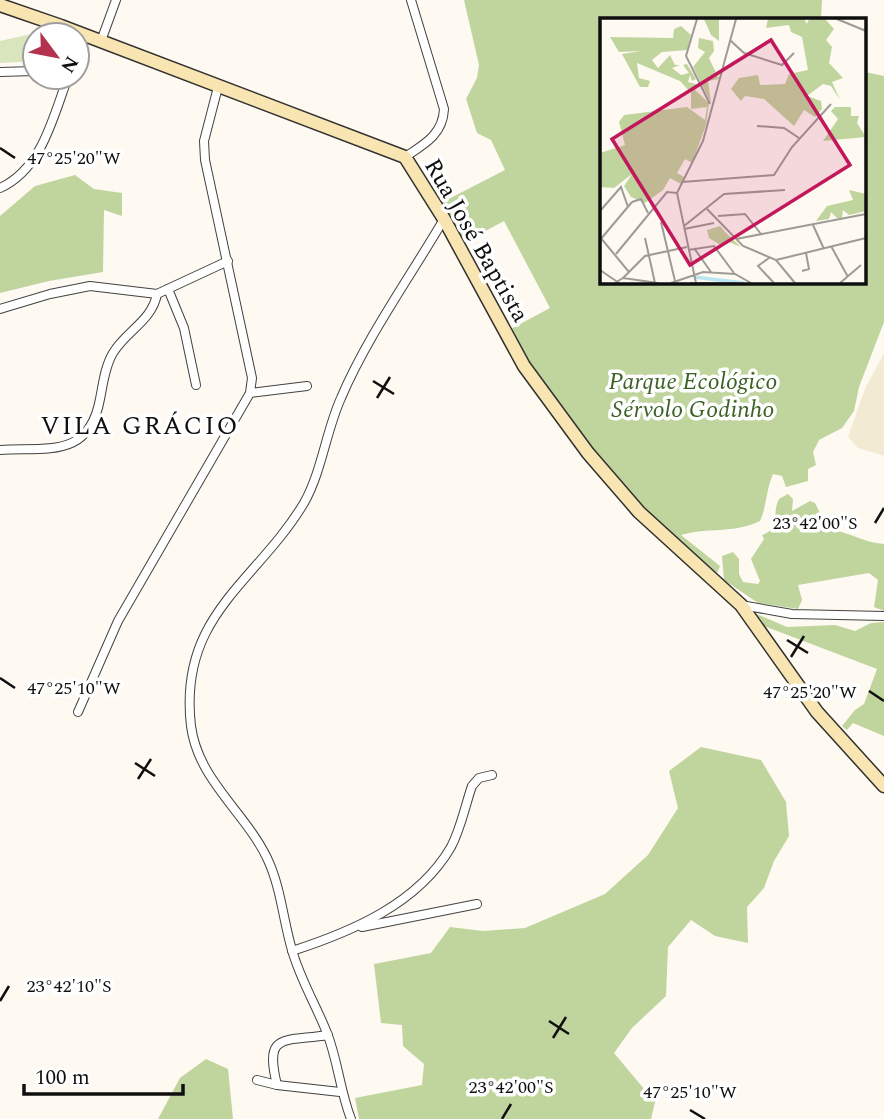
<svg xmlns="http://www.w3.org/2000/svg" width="884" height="1119" font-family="Spectral,serif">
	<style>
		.farmland { fill: #f2ead3 }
		.green { fill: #d9e6bd }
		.forest { fill: #c0d59e }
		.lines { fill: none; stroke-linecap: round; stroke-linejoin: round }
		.street-casing { stroke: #424242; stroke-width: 10 }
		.secondary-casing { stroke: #313131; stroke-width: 15 }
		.street { stroke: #fff; stroke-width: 8 }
		.secondary { stroke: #f8e5b2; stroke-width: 12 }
		.ticks { fill: none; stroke: #0f0f0f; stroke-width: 2.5 }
		.labels { text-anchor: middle; stroke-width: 7; stroke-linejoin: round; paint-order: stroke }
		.street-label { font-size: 24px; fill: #0f0f0f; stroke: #fff }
		.park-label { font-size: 24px; font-style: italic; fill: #3b6124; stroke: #fff }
		.neighbourhood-label { font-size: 26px; letter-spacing: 2px; fill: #0f0f0f; stroke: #fff }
		.inset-river { fill: none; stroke: #bae6f1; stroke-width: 3.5 }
		.inset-road { fill: none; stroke: #9e9b97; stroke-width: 2 }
		.view { fill: #c2185b; fill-opacity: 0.15; stroke: #c2185b; stroke-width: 3.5 }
		.inset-edge { fill: none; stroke: #0f0f0f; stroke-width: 3.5 }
		.ticks-label { font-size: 18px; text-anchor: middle; fill: #0f0f0f; stroke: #fff; stroke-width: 7; stroke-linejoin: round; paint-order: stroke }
	</style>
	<rect width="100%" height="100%" fill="#fef9f1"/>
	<path class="farmland" d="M884,353V456L858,448L848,437L865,389Z"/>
	<path class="green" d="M40,32L59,35H35V61L0,63V41Z"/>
	<g class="forest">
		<path d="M464,0H822L821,19H602V282H865V72L884,76V322L859,387L854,411L842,428L819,440L813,452L816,465L808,469V481L786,487L782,476L773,474C766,490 767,505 760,521C733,534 708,527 681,535L720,566L717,573C634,507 559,423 509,330L550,308L504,221L461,244L437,205L505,170L491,140L477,133L466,99L477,78L479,65Z"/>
		<path d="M75,175L94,189L122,193V216L104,210L103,272L49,281L0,293V216L35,186Z"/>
		<path d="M788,494L793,499L792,511L810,501L815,503L820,513L815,528L817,531C840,525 860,543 884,544V611L874,607L878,580L869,573L798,585L802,600L798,609L758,603L724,580L722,556L733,552L739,559V574L743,582L758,584L760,581L751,559L764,539L762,535C782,528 771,514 779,499Z"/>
		<path d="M752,612L787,627L835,625L855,631L871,623L884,622V736L853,723L847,730L842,726L855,710L864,704L877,669L759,624Z"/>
		<path d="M701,747L761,760L786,802L789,836L774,861L764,888L747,907L748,943L715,936L691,920L668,947L666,996L632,1028L614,1053L655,1102L651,1119H359L355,1098L422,1085L424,1064L403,1046L402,1025L381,1023L374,964L431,953L450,927L483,931L525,928L605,894L648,855L678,808L669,771Z"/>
		<path d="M206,1059L228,1069L233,1119H158L180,1078Z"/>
	</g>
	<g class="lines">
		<g class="street-casing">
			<g id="street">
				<path d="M101,41L116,0"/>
				<path d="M77,51L83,34"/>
				<path d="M0,72L35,71"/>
				<path d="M405,157C425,144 443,134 444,109L411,0"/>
				<path d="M0,188C42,169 53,117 68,77"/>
				<path d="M168,289L184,328L196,385"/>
				<path d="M0,309L50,294L90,286L157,294L228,261"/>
				<path d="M250,393L307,386"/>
				<path d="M0,450C47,447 89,459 100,399C103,384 105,366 113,353C126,331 152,321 157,294"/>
				<path d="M741,605L792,614L884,616"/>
				<path d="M78,712L118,621L250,393L252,378L205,160L204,141L218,87"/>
				<path d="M362,927L477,904"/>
				<path d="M292,951C351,932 418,904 451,847C461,828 465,806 472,786L479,778L492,775"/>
				<path d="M257,1080L277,1085L340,1092"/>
				<path d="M277,1085C264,1032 283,1042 328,1035"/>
				<path d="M351,1119C340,1091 338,1061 327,1033C316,1005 300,979 292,950C283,920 281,887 267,858C245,812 198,780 191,726C178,615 256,583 304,503C322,471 326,431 341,398C367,337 410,277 444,219"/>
			</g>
		</g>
		<g class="secondary-casing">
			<path id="secondary" d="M0,5L61,26L405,157L444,219L524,366L588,453L639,512L741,605L817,712L884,786"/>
		</g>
		<use href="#street" class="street"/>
		<use href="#secondary" class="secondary"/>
	</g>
	<path class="ticks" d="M0,148L15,158M373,381L394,394M377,398L390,377M875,523L884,508M787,640L808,653M791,657L804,636M0,678L15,688M869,691L884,701M135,763L155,776M138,779L151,759M0,1001L9,986M549,1021L569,1034M553,1038L566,1017M690,1110L705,1119M502,1119L511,1104"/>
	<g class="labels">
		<g class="street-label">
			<text transform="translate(477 240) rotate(60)" y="8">Rua José Baptista</text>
		</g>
		<g class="park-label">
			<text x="693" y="389">Parque Ecológico<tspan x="693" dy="28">Sérvolo Godinho</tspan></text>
		</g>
		<g class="neighbourhood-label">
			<text x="140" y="434">VILA GRÁCIO</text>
		</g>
	</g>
	<g transform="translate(600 18)">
		<rect width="266" height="266" fill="#fef9f1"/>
		<path d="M104,1H119V23L111,17ZM168,1H204L207,6L209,1H225L234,11L226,22L232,29L229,45L243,60L232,64L240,82L231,68L223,66L207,78L221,83L222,91L215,99L204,92L194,108L164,81L145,78L141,83L131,71L139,60L158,57L160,67L185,66L189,56L208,52L202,19L191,14L189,7L166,10ZM81,8L91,17L87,32L62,34L52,42L58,50L70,37L75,47H80L72,50L81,57L89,55L83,47L87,46L96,61L92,63L90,57L88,64L99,67L95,72L109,85L106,107L92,145L85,141L77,155L84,159L81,166L70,160L63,172L45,185L31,179L24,168L32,156L14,170L0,169V135L25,127L19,104L24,97L87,89L105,102L107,89L91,91V75L80,63L37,45L39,60L50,63L48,69H40L22,36L41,33L19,34L10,19L73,20L74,11ZM99,20L113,23L114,33L109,40L119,61L108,63L111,85L93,49L105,34L98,30ZM235,89H251V98H259L257,105L266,119L223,123L238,101L231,93ZM249,172L266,176V193L249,197L243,192L242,200H237L231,194L229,201L216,203L227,188L253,182ZM120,208L126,215L141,229L129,224L122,228L109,220L107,212Z" fill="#c0d59e"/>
		<path class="inset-river" d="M94,259L144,265"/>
		<path class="inset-road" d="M97,1L86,38L110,86M237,1L266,13M130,22L144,35L182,47L194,35M157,108L184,110L199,120M82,164L174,157L192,129L231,86M32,184L41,181L48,195M107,191L143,228L176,242L195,265M0,193L21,169L28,189M118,198L145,196L161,216M61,204L75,263M213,207L224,231M84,208L124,176L185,172M84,211L114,205M0,219L29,254M45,220L55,265M136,221L266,196M0,222L32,184M231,228L248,259M94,230L111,254M88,232L114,228L134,255M16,236L67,174L77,175M169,240L158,248L174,265M176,242L266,220M0,252L19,265M202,253L209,251L206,235M23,260L45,238L87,229M15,265L23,260L58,265M71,265L103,254L135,256L151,265M90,265H137M96,265L77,175L103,123L136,1M240,265L261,247"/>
		<path class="view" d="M171,22L250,147L90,247L12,121Z"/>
		<rect width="266" height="266" class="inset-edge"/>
	</g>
	<g class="ticks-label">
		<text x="74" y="164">47°25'20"W</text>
		<text x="815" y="529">23°42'00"S</text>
		<text x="74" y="694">47°25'10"W</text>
		<text x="810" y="698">47°25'20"W</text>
		<text x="69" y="992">23°42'10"S</text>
		<text x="511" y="1093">23°42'00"S</text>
		<text x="690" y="1098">47°25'10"W</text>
	</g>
	<g transform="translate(56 56) rotate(122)"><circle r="33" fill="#ffffff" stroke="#9f9f9f" stroke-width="2"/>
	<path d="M0-5L12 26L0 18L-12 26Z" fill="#b3324e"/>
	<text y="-10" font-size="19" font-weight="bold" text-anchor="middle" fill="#0f0f0f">N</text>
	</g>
	<path d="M24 1084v10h159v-10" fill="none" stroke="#0f0f0f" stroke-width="3.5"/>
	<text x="35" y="1084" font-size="21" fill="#0f0f0f" stroke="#ffffff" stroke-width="5" paint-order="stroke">100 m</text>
</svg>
